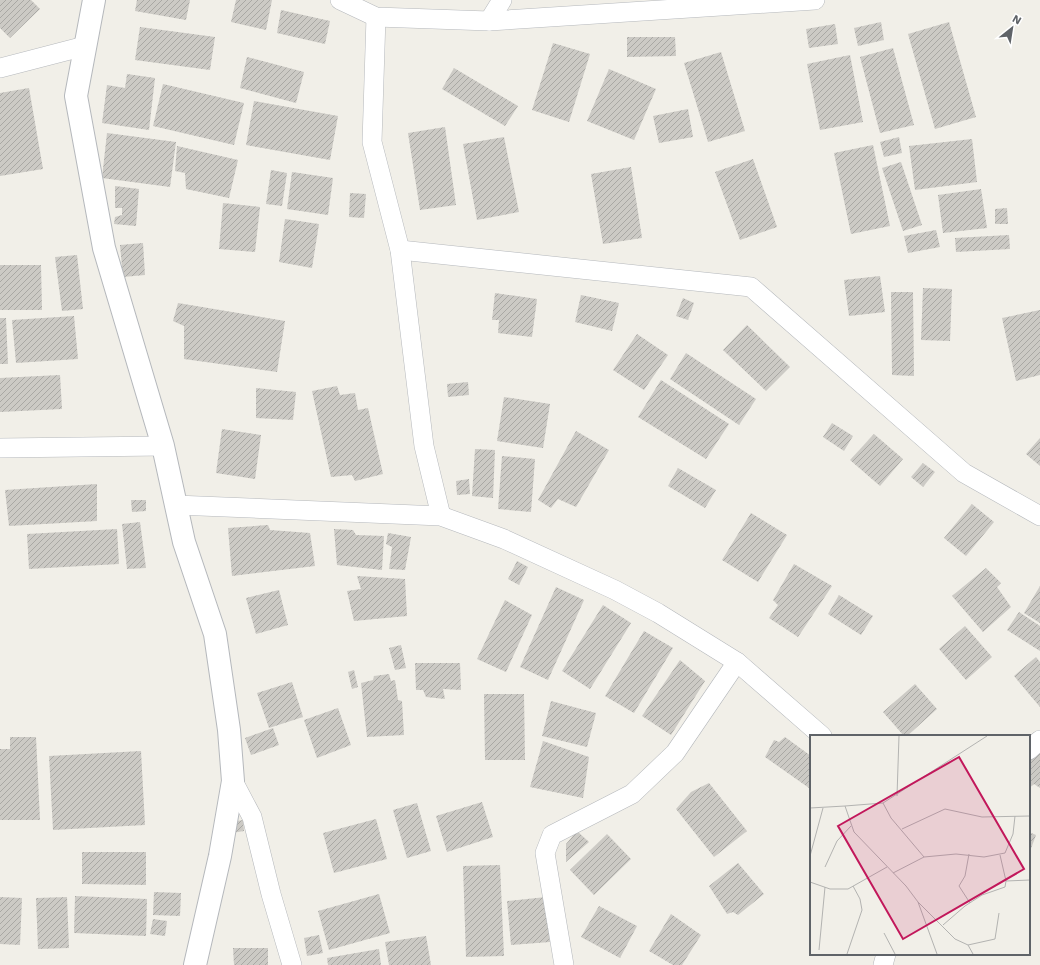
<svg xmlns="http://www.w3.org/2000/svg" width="1040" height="965" font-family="'Work Sans',sans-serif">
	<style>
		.building { fill: url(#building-hatch) }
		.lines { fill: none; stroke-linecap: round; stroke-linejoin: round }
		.minor-casing { stroke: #b5b8bc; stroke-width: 20 }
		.tertiary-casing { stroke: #b5b8bc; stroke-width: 24 }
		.minor { stroke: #fff; stroke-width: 19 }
		.tertiary { stroke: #fff; stroke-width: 22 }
		.inset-road { fill: none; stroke: #b3b3b1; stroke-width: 1 }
		.view { fill: #c2185b; fill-opacity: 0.15; stroke: #c2185b; stroke-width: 2 }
		.inset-edge { fill: none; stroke: #5f6368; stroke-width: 2 }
	</style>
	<defs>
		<pattern id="building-hatch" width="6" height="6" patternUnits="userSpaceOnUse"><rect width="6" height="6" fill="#cccac5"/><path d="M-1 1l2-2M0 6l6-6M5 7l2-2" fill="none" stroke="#a9a8a4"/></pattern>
	</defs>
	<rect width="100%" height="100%" fill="#f1efe8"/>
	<g class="building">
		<path d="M0,0H31L40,9L10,38L0,28Z"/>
		<path d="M137,0H190L186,20L135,11Z"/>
		<path d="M236,0H272L266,30L231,22Z"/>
		<path d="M281,10L330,21L325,44L277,33Z"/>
		<path d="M881,22L884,40L858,46L854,28Z"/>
		<path d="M949,22L976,117L935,129L908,34Z"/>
		<path d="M835,24L838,44L809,48L806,29Z"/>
		<path d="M140,27L215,37L210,70L135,60Z"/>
		<path d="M627,37H675L676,56L627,57Z"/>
		<path d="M553,43L590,54L569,122L532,110Z"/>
		<path d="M893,48L914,125L880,133L860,57Z"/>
		<path d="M721,52L745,131L708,142L684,63Z"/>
		<path d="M850,55L863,122L820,130L807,64Z"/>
		<path d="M247,57L304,72L296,103L240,88Z"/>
		<path d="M454,68L518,106L505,126L442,89Z"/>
		<path d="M609,69L656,89L634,140L587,121Z"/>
		<path d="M127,74L155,78L149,130L102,123L107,85L125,88Z"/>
		<path d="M163,84L244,103L234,145L153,126Z"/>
		<path d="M29,88L43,169L0,176V93Z"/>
		<path d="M254,101L338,116L330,160L246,145Z"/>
		<path d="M688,109L693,137L659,143L653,116Z"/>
		<path d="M445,127L456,205L420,210L408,133Z"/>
		<path d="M107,133L176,142L170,187L102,178Z"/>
		<path d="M504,137L519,212L477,220L463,144Z"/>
		<path d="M899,137L902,153L884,157L880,142Z"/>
		<path d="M972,139L977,182L915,190L909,146Z"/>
		<path d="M873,145L890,226L851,234L834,153Z"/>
		<path d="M177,146L238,160L229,198L186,189L185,173L175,171Z"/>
		<path d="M753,159L777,227L740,240L715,172Z"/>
		<path d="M901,162L922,225L903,231L882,168Z"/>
		<path d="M631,167L642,238L603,244L591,174Z"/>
		<path d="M271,170L287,173L282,206L266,204Z"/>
		<path d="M292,172L333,178L328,215L287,209Z"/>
		<path d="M115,186L139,189L136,226L114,224L115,217L122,215V208H115Z"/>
		<path d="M981,189L987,228L943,233L938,195Z"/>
		<path d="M350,193L366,194L364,218L349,217Z"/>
		<path d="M223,203L260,207L255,252L219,249Z"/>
		<path d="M1007,208L1008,224H995V209Z"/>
		<path d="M285,219L319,224L312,268L279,262Z"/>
		<path d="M936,230L940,247L908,253L904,236Z"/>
		<path d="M1009,235L1010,249L956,252L955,238Z"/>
		<path d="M143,243L145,275L123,277L120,245Z"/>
		<path d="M77,255L83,309L62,311L55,257Z"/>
		<path d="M0,265H41L42,310H0Z"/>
		<path d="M880,276L885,312L849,316L844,280Z"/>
		<path d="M923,288L952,289L950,341L921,340Z"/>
		<path d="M891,292H913L914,376L892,375Z"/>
		<path d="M495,293L537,299L532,337L498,333L499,320H492Z"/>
		<path d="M581,295L619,303L612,331L575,322Z"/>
		<path d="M683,298L694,303L688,320L676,316Z"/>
		<path d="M178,303L285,321L277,372L184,359V326L173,321Z"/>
		<path d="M1040,310V375L1016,381L1002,318Z"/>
		<path d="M74,316L78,359L16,363L12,320Z"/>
		<path d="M0,318H6L8,364H0Z"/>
		<path d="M747,325L790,367L766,391L723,350Z"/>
		<path d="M637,334L668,355L644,390L613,370Z"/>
		<path d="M686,353L756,399L739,425L670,379Z"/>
		<path d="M60,375L62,409L0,412V378Z"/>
		<path d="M661,380L729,424L706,459L638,417Z"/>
		<path d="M468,382L469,395L448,397L447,384Z"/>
		<path d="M337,386L340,395L355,393L358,410L368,408L383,474L355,481L352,475L331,477L312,391Z"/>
		<path d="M256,388L296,392L293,420L256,418Z"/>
		<path d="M504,397L550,404L543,448L497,441Z"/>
		<path d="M832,423L853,436L844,451L823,437Z"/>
		<path d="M222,429L261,435L255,479L216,473Z"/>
		<path d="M576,431L609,450L576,507L558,499L551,508L538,500Z"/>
		<path d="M874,434L903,459L880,486L850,460Z"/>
		<path d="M1040,438V466L1026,454Z"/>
		<path d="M475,449L495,450L493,498L472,496Z"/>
		<path d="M502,456L535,459L531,512L498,509Z"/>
		<path d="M923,463L935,472L923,487L911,477Z"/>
		<path d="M678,468L716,490L705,508L668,486Z"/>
		<path d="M469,479L470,494L457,495L456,481Z"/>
		<path d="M97,484V521L9,526L5,490Z"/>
		<path d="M131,500H146V511L132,512Z"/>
		<path d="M972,504L994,522L966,556L944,538Z"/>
		<path d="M751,513L787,535L758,582L722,560Z"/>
		<path d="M140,522L146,568L127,569L122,524Z"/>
		<path d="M268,525L270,530L310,533L315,566L232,576L228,528Z"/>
		<path d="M117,529L119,564L29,569L27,534Z"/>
		<path d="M334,529L353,530L356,535L384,536L382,570L337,565Z"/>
		<path d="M388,533L411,537L405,570L389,569L392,547L386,544Z"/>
		<path d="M517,561L528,567L519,585L508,579Z"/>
		<path d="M794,564L832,586L798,637L769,618L778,605L773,600Z"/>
		<path d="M986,568L1001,583L997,587L1011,607L983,632L952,596Z"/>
		<path d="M357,576L405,579L407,616L354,621L347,591L361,589Z"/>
		<path d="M1040,586V623L1024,613Z"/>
		<path d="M556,587L584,600L548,680L520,667Z"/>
		<path d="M279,590L288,625L256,634L246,598Z"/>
		<path d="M839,595L873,616L861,635L828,614Z"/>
		<path d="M505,600L532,615L506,672L477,659Z"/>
		<path d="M603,605L631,623L590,689L562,671Z"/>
		<path d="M1019,612L1040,626V651L1007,630Z"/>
		<path d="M965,626L992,657L966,680L939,649Z"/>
		<path d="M644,631L673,648L634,713L605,696Z"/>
		<path d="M401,645L406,668L395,670L389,648Z"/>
		<path d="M1036,657L1040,662V707L1014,676Z"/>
		<path d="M680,660L705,681L671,735L642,716Z"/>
		<path d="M415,663H460L461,690L443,689L445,699L426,697L423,690H416Z"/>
		<path d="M354,670L358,687L352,689L348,672Z"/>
		<path d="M389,674L391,681L395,680L398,700L402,701L404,735L367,737L361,683L373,680L374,676Z"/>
		<path d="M292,682L303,717L269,728L257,693Z"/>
		<path d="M915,684L937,709L907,736H904L883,712Z"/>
		<path d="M484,694H524L525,760H485Z"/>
		<path d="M551,701L596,713L587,747L542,736Z"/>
		<path d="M338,708L351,745L317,758L304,720Z"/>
		<path d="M273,728L279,745L251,755L245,738Z"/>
		<path d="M10,737H36L40,820H0V749H10Z"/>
		<path d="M785,737L811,756V785L809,788L765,757L774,740L779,742Z"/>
		<path d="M543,741L589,757L583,798L530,787Z"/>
		<path d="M1040,749V788L1034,784L1029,788V759Z"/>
		<path d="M141,751L145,825L53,830L49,756Z"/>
		<path d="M709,783L747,831L714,857L676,809L691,792Z"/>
		<path d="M482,802L493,837L447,852L436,816Z"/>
		<path d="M417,803L431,851L407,858L393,810Z"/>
		<path d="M376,819L387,859L334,873L323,833Z"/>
		<path d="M243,820L244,831L232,833L231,822Z"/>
		<path d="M577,831L589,842L566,862V844Z"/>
		<path d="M1029,832L1036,835L1029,854Z"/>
		<path d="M607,834L631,859L594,895L570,870Z"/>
		<path d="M82,852H146V885L82,884Z"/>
		<path d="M738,863L764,894L738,915L733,912L727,914L709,886Z"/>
		<path d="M500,865L504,956L466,957L463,866Z"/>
		<path d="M154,892L181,893L180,916L153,915Z"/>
		<path d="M379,894L390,933L329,950L318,911Z"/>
		<path d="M75,896L147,899L146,936L74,933Z"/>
		<path d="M0,897L22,898L20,945L0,944Z"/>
		<path d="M67,897L69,948L38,949L36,898Z"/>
		<path d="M546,897L550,942L511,945L507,901Z"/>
		<path d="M599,906L637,926L620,958L581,937Z"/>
		<path d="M671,914L701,935L682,965H673L649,951Z"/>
		<path d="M153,919L167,921L165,936L150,934Z"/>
		<path d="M319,935L323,953L307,956L304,938Z"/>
		<path d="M426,936L431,965H389L385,942Z"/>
		<path d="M233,948H268V965H234Z"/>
		<path d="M379,949L381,965H328L327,958Z"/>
	</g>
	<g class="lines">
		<g class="minor-casing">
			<g id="minor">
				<path d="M340,0L376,17L489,21L815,0"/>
				<path d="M376,17L372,142L400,250L424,446L441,516"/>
				<path d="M489,21L502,0"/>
				<path d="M0,68L85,46"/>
				<path d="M400,250L751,287L964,473L1040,516"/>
				<path d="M0,448L163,446"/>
				<path d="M175,505L441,516L504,539L615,590L658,613L737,662L822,736"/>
				<path d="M1029,750L1040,740"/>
				<path d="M233,781L252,817L271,894L292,965"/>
				<path d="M564,965L545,853L552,835L632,794L675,753L737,662"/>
				<path d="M883,965L886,954"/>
			</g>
		</g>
		<g class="tertiary-casing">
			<path id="tertiary" d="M94,0L76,96L104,248L163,446L184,542L215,634L229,730L233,781L220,856L195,965"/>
		</g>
		<use href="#minor" class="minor"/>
		<use href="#tertiary" class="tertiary"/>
	</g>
	<g transform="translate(810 735)">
		<rect width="220" height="220" fill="#f1efe8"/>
		<path class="inset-road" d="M87,61L89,1M73,68L81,83L114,122M35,71L73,68L177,1M0,73L35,71L44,97L96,151L108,167L127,219M92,94L135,74L172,82L220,81M159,119L155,141L149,151L160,168M0,121L13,73M15,132L27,106L41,91M83,138L114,122L146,119L174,122L195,118L203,99L205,81M196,146L220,145M0,147L20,154H38L77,132M108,167L145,204L158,210L163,219M133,190L155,171L172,160L195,152L196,146L190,120M74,198L85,219M158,210L185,204L189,178M9,215L15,152M37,219L52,175L50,164L43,151"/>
		<path class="view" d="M149,22L214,134L93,204L28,91Z"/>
		<rect width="220" height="220" class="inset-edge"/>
	</g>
	<g transform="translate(1012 28) rotate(30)" stroke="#ffffff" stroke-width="3" paint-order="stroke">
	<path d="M0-3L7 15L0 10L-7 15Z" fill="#5f6368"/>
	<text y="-6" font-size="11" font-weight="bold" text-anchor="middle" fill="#5f6368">N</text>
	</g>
</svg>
